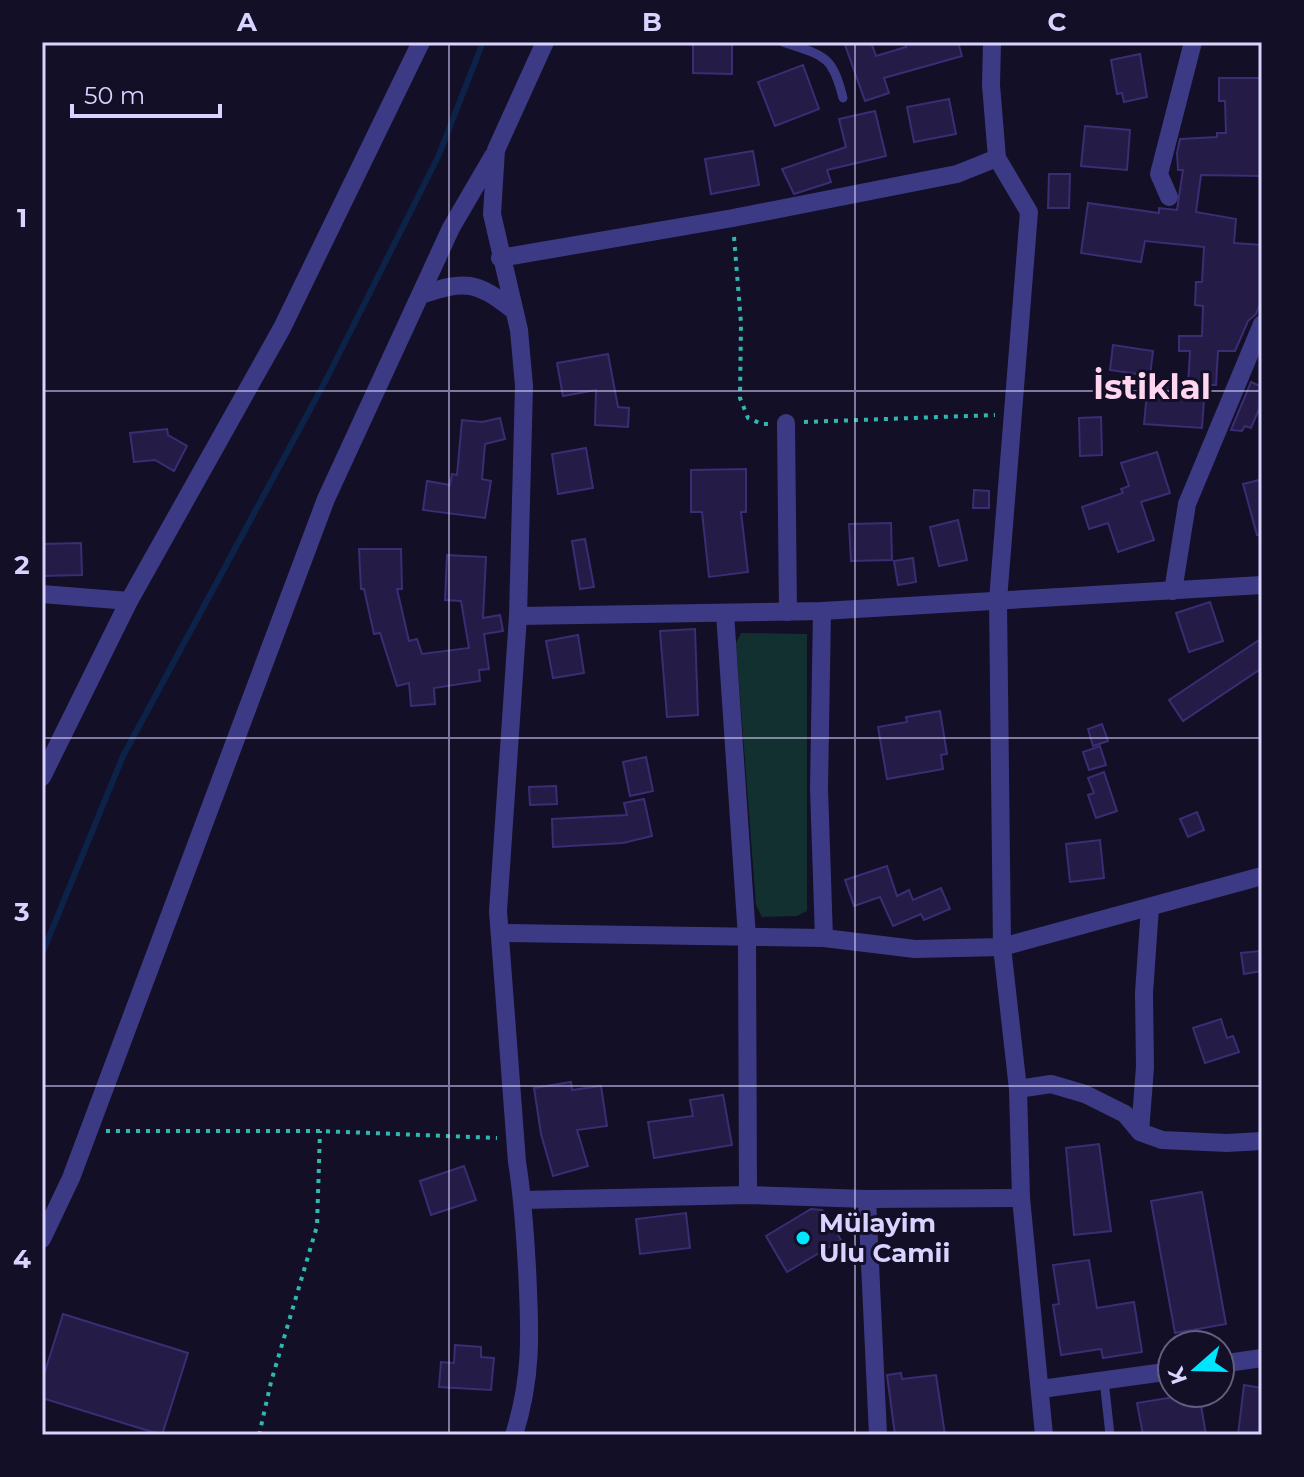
<svg xmlns="http://www.w3.org/2000/svg" width="1304" height="1477" font-family="Montserrat,sans-serif">
	<style>
		.green { fill: #12302f }
		.lines { fill: none; stroke-linecap: round; stroke-linejoin: round }
		.stream { stroke: #0c2248; stroke-width: 6 }
		.building { fill: #241b47; stroke: #3b2d73; stroke-width: 2 }
		.path { stroke: #2fb8b0; stroke-width: 4; stroke-dasharray: 4 6; stroke-linecap: butt }
		.lane { stroke: #3d3a85; stroke-width: 9 }
		.street { stroke: #3d3a85; stroke-width: 18 }
		.grid { fill: none; stroke: #d9d4ff; stroke-width: 2; stroke-opacity: 0.55 }
		.poi-dot { fill: #00e5ff; stroke: #130f26; stroke-width: 3 }
		.labels { text-anchor: middle; stroke-width: 6; stroke-linejoin: round; paint-order: stroke }
		.poi-label { font-size: 26px; font-weight: bold; fill: #d9d4ff; stroke: #130f26; text-anchor: start }
		.district-label { font-size: 34px; font-weight: bold; fill: #ffd6f0; stroke: #130f26 }
		.neatline { fill: none; stroke: #d9d4ff; stroke-width: 3 }
		.grid-label { font-size: 26px; text-anchor: middle; font-weight: bold; fill: #d9d4ff }
	</style>
	<rect width="100%" height="100%" fill="#130f26"/>
	<path class="green" d="M741,633L807,634V911L797,916L762,917L756,905L736,643Z"/>
	<g class="lines">
		<path class="stream" d="M42,954L123,756L327,378L438,157L483,42"/>
	</g>
	<g class="building">
		<path d="M693,42H732V74L693,73Z"/>
		<path d="M844,42H871L876,56L906,47L905,42H958L962,56L884,78L889,93L865,101Z"/>
		<path d="M1140,54L1147,97L1124,102L1122,93L1117,94L1111,60Z"/>
		<path d="M803,65L819,109L775,126L758,82Z"/>
		<path d="M1219,78H1262L1260,176L1201,175L1196,212L1236,219L1234,243L1262,245V300L1256,314L1248,321L1235,351H1218L1216,385H1205L1202,428L1144,424L1148,382L1188,385L1190,351H1179V336H1202L1203,306L1195,305L1196,282H1202L1204,247L1145,241L1141,262L1081,253L1088,203L1159,213V208L1177,210L1183,170H1178L1177,153L1180,139L1217,137V133H1226L1225,101H1219Z"/>
		<path d="M949,99L956,134L914,142L907,107Z"/>
		<path d="M875,111L886,156L827,170L831,182L794,194L782,169L846,147L839,119Z"/>
		<path d="M1085,126L1130,130L1127,170L1081,166Z"/>
		<path d="M753,151L759,185L711,194L705,159Z"/>
		<path d="M1049,174H1070L1069,208H1048Z"/>
		<path d="M1113,345L1153,351L1150,376L1110,370Z"/>
		<path d="M608,354L618,407L629,408L628,427L595,425L596,390L563,396L557,363Z"/>
		<path d="M1251,382L1262,387V402L1251,428L1245,426L1242,431L1231,430Z"/>
		<path d="M1101,417L1102,455L1080,456L1079,418Z"/>
		<path d="M500,418L505,439L485,444L482,479L491,481L485,518L423,510L427,481L450,485L452,474L457,475L462,420L482,422Z"/>
		<path d="M167,429L168,435L187,446L174,471L155,460L134,462L130,433Z"/>
		<path d="M586,448L593,488L558,494L552,454Z"/>
		<path d="M1157,452L1170,493L1141,502L1154,540L1118,552L1108,523L1089,529L1082,507L1123,493L1121,489L1129,486L1121,463Z"/>
		<path d="M746,469V512H741L748,572L709,577L702,512H691V470Z"/>
		<path d="M1259,480L1262,491V534L1257,535L1243,484Z"/>
		<path d="M974,490L989,491V508H973Z"/>
		<path d="M958,520L967,560L939,566L930,527Z"/>
		<path d="M891,523L892,560L851,561L849,524Z"/>
		<path d="M585,539L594,587L580,589L572,541Z"/>
		<path d="M81,543L82,575L42,576V544Z"/>
		<path d="M359,549H401L402,589H397L409,641L417,639L422,654L469,648L461,601L445,600L447,555L486,557L483,618L500,615L503,631L484,634L489,669L479,670L480,681L434,688L435,704L411,706L409,683L397,686L380,633L374,634L364,589H361Z"/>
		<path d="M913,558L916,582L898,585L894,561Z"/>
		<path d="M1210,602L1223,641L1189,652L1176,613Z"/>
		<path d="M695,629L698,715L667,717L660,631Z"/>
		<path d="M578,635L584,673L553,678L546,641Z"/>
		<path d="M1262,638V668L1183,721L1169,700Z"/>
		<path d="M940,711L947,754L941,755L943,769L887,779L878,727L907,722L906,717Z"/>
		<path d="M1102,724L1108,741L1093,746L1088,729Z"/>
		<path d="M1100,746L1106,765L1089,770L1083,752Z"/>
		<path d="M646,757L653,791L630,796L623,762Z"/>
		<path d="M1104,772L1117,811L1096,818L1088,795L1094,793L1088,778Z"/>
		<path d="M556,786L557,804L530,805L529,787Z"/>
		<path d="M644,799L652,836L623,843L553,847L552,819L627,815L624,803Z"/>
		<path d="M1197,812L1204,830L1188,837L1180,819Z"/>
		<path d="M1100,840L1104,878L1070,882L1066,844Z"/>
		<path d="M887,866L897,896L909,890L913,900L941,888L950,909L924,920L921,914L893,926L880,897L854,906L845,880Z"/>
		<path d="M1260,951L1262,971L1244,974L1241,953Z"/>
		<path d="M1221,1019L1227,1038L1233,1036L1239,1052L1205,1063L1193,1028Z"/>
		<path d="M571,1082L572,1090L601,1086L607,1126L577,1130L588,1166L553,1176L541,1134L534,1088Z"/>
		<path d="M723,1095L732,1145L654,1158L648,1122L693,1116L690,1100Z"/>
		<path d="M1099,1144L1111,1231L1074,1235L1066,1148Z"/>
		<path d="M464,1166L476,1200L431,1215L420,1181Z"/>
		<path d="M1202,1192L1226,1324L1175,1333L1151,1201Z"/>
		<path d="M811,1209L822,1210L841,1240L787,1272L766,1236Z"/>
		<path d="M686,1213L690,1248L640,1254L636,1219Z"/>
		<path d="M1089,1260L1097,1308L1134,1302L1142,1352L1103,1358L1101,1349L1061,1355L1053,1305L1059,1304L1053,1265Z"/>
		<path d="M63,1314L188,1353L162,1435L42,1398V1381Z"/>
		<path d="M455,1345L481,1347V1357L494,1358L491,1390L439,1387L441,1362L454,1363Z"/>
		<path d="M901,1373L902,1379L936,1375L945,1435H895L887,1375Z"/>
		<path d="M1244,1385L1262,1388V1435H1238Z"/>
		<path d="M1199,1393L1206,1435H1143L1137,1403Z"/>
	</g>
	<g class="lines">
		<g class="path">
			<path d="M734,237L741,323L740,398L748,418L762,424H771"/>
			<path d="M804,422L995,415"/>
			<path d="M106,1131H320L497,1138"/>
			<path d="M259,1435L271,1382L317,1226L320,1131"/>
		</g>
		<g class="lane">
			<path d="M783,42C824,56 832,54 843,98"/>
			<path d="M1104,1380L1110,1435"/>
		</g>
		<g class="street">
			<path d="M992,42L991,85L997,158L1029,212L998,600L1002,947L1018,1089L1021,1198L1044,1435"/>
			<path d="M1169,197L1159,174L1193,42"/>
			<path d="M500,258L733,218L957,174L997,158"/>
			<path d="M421,295C466,280 476,281 513,310"/>
			<path d="M786,423L788,612"/>
			<path d="M1173,591L1187,504L1262,324"/>
			<path d="M42,594L129,601"/>
			<path d="M822,611L819,788L824,938"/>
			<path d="M725,613L747,937L748,1195"/>
			<path d="M518,616L822,611L1262,585"/>
			<path d="M42,777L129,601L282,328L421,42"/>
			<path d="M500,933L824,938L915,949L1002,947L1262,876"/>
			<path d="M1018,1089L1051,1084L1085,1094L1125,1114L1140,1132L1162,1140L1227,1143L1262,1141"/>
			<path d="M1140,1132L1145,1067L1144,993L1150,907"/>
			<path d="M867,1199L878,1435"/>
			<path d="M523,1200L748,1195L867,1199L1021,1198"/>
			<path d="M42,1239L71,1178L326,499L451,228L493,156"/>
			<path d="M1220,1364L1262,1358"/>
			<path d="M1041,1389L1172,1371"/>
			<path d="M514,1435C533,1375 530,1330 527,1268C525,1233 523,1198 517,1162L498,911L518,616L524,386L519,330L492,214L496,150L545,42"/>
		</g>
	</g>
	<path class="grid" d="M449,42V1435M855,42V1435M42,391H1262M42,738H1262M42,1086H1262"/>
	<circle class="poi-dot" cx="803" cy="1238" r="8"/>
	<g class="labels">
		<g class="poi-label">
			<text x="819" y="1232">Mülayim<tspan x="819" dy="30">Ulu Camii</tspan></text>
		</g>
		<g class="district-label">
			<text x="1152" y="399">İstiklal</text>
		</g>
	</g>
	<rect width="1304" height="1477" fill="none" stroke="#130f26" stroke-width="88"/>
	<g transform="translate(1196 1369) rotate(250)"><circle r="38" fill="#130f26" stroke="#625e7d" stroke-width="2"/>
	<path d="M0-6L14 30L0 20L-14 30Z" fill="#00e5ff"/>
	<text y="-12" font-size="22" font-weight="bold" text-anchor="middle" fill="#d9d4ff">K</text>
	</g>
	<path d="M72 104v12h148v-12" fill="none" stroke="#d9d4ff" stroke-width="4"/>
	<text x="84" y="104" font-size="24" fill="#d9d4ff" stroke="#130f26" stroke-width="6" paint-order="stroke">50 m</text>
	<rect x="44" y="44" width="1216" height="1389" class="neatline"/>
	<g class="grid-label">
		<text x="247" y="31">A</text>
		<text x="652" y="31">B</text>
		<text x="1057" y="31">C</text>
		<text x="22" y="227">1</text>
		<text x="22" y="574">2</text>
		<text x="22" y="921">3</text>
		<text x="22" y="1268">4</text>
	</g>
</svg>
